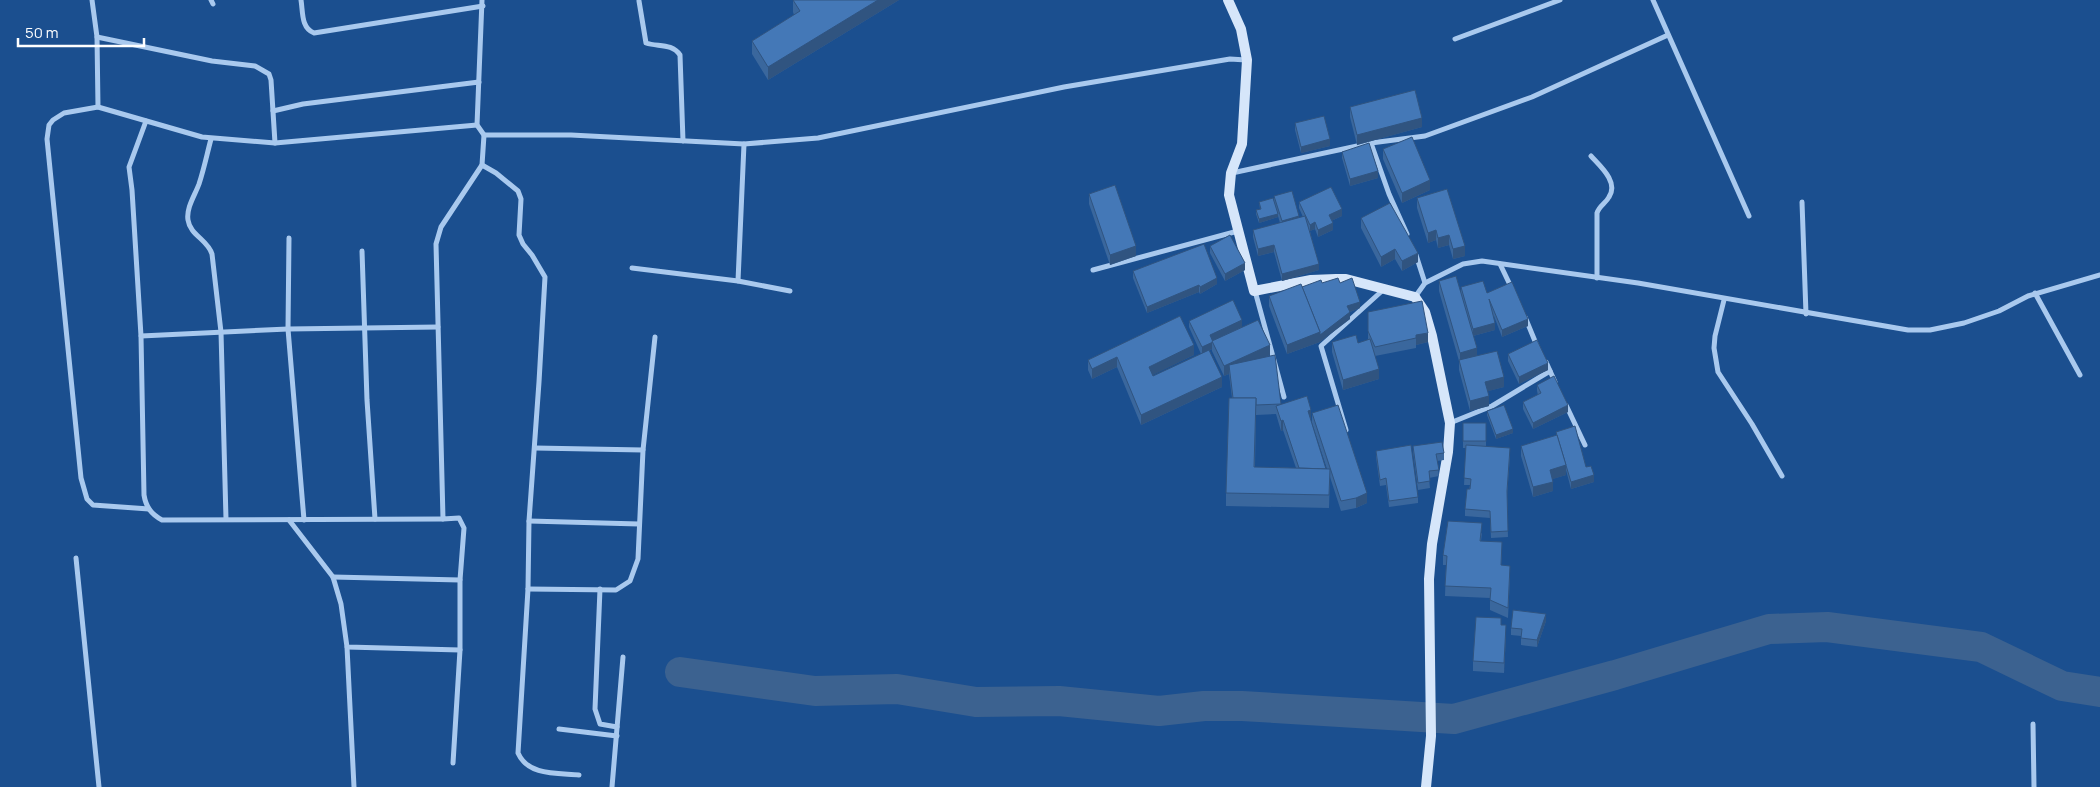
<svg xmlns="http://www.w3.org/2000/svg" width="2100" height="787" font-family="Manrope,sans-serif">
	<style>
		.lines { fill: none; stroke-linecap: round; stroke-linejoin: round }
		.river { stroke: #3c6290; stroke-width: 30 }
		.street { stroke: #a9c9ee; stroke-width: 5 }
		.secondary { stroke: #d6e6fa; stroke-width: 10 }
		.wall { fill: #3a679d; fill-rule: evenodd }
		.shaded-wall { fill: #305480 }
		.building { fill: #4478b7; stroke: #305480 }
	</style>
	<rect width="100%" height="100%" fill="#1b4f8f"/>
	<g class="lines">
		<path class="river" d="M680,672L815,691L897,689L976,702L1059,701L1159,711L1204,706H1242L1454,719L1615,675L1769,629L1827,627L1981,647L2062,686L2100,692"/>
		<g class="street">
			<path d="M92,0L97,37L98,107"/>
			<path d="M211,0L213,4"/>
			<path d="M301,0C303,12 301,28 314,33L483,6"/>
			<path d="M1653,0L1749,216"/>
			<path d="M639,1L646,43C658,47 672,43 680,55L683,141"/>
			<path d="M97,37L212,61L255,66L269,74L271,80L275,143"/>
			<path d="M1455,39L1560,0"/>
			<path d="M273,111L303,104L479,82"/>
			<path d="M146,121L129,167L132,190L141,336L144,495C146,507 151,514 162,520L443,519"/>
			<path d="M484,135H571L744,144L818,138L1064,87L1230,59L1246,60"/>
			<path d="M211,139C207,154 204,169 199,184C195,195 186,208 188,220C190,235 208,240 212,254L221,332L226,519"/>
			<path d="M1371,143L1389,194L1407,234"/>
			<path d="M1591,156C1600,166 1619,182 1609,197C1606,203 1599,206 1597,213V278"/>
			<path d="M482,165L496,173L518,191L521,199L519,235L523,244L532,255L545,277L539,382L529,521L528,589L518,753C528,776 557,773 579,775"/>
			<path d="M1232,173L1371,143L1425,136L1532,97L1668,35"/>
			<path d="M1802,202L1806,314"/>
			<path d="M289,238L288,329L304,520"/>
			<path d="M362,251L367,400L375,519"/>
			<path d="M1416,255L1425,283"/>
			<path d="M1500,264L1512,289"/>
			<path d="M632,268L738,281L790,291"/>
			<path d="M1093,270L1238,231"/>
			<path d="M738,281L744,144"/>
			<path d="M1255,291L1284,397"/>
			<path d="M2035,293L2080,375"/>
			<path d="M1415,297L1425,283L1463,264L1482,261L1638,283L1908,330H1930L1964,323L1999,311L2028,296L2100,275"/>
			<path d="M1724,300L1715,336L1714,348L1718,372L1752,424L1782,476"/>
			<path d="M1525,317L1537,346"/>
			<path d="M141,336L288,329L438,327"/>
			<path d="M1546,362L1555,382"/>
			<path d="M1566,405L1585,445"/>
			<path d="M1450,423L1492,406L1550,371"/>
			<path d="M1346,430L1321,346L1383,290"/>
			<path d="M535,448L643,450"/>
			<path d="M149,509L93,505L87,499L81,478L47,139L49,125L53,120L64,113L98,107L202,137L275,143L477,125"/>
			<path d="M289,520L333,577L341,604L347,647L460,650"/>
			<path d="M529,521L639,524"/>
			<path d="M76,558L99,787"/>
			<path d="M333,577L460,580"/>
			<path d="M528,589L616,590L630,581L638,559L643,450L655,337"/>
			<path d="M600,589L595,709L600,724L617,727"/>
			<path d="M347,647L354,787"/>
			<path d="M2033,724L2034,787"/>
			<path d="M559,729L617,736"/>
			<path d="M453,763L460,650V580L464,528L459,518L443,519L436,244L441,227L482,165L484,135L477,125L482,0"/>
			<path d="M612,787L623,657"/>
		</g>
		<path class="secondary" d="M1228,0L1241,29L1247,60L1242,144L1231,173L1229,195L1254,291L1311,280L1336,279H1346L1415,297L1425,312L1432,336L1450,423L1448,452L1432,544L1429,579L1431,736L1426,787"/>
	</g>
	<g class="wall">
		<path d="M793,0H899L768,80L752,54V41L794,15L793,12Z"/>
		<path d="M1350,107L1422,127L1357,145L1350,117Z"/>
		<path d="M1295,123L1330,146L1301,153L1295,130Z"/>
		<path d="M1383,149L1430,190L1402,203L1383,159Z"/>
		<path d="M1342,152L1378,178L1350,186L1342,158Z"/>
		<path d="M1447,189L1465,256L1453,259L1449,245L1438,248L1436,240L1428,243L1417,208V198Z"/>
		<path d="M1089,194L1136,256L1110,265L1089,204Z"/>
		<path d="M1274,196L1299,218L1303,217L1299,208V202L1342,216L1331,221L1333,230L1318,237L1315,229L1310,231L1319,270L1282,281L1274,252L1258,256L1253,237V230L1280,223L1278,216V217L1259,223L1256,214V210L1260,209L1259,202L1274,201Z"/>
		<path d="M1361,218L1418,262L1402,271L1395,259L1381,267L1361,228Z"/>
		<path d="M1210,246L1245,270L1225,281L1210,253Z"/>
		<path d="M1133,271L1217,284L1200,294L1199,292L1147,313L1133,278Z"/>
		<path d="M1439,281L1461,292V287L1487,293L1528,326L1502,337L1494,316L1495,330L1473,336L1477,356L1504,387L1488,391L1489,406L1470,411L1459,370V361L1439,291Z"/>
		<path d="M1322,283H1340L1360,308L1350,312V319L1320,342L1287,354L1269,306V296L1302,287Z"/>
		<path d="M1368,312L1428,342L1416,345V348L1375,356L1379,379L1343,390L1332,352V342L1358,343L1368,340Z"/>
		<path d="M1180,316L1194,355L1152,375L1153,376L1201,354L1189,327V321L1242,327L1270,355L1268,356L1281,404L1311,420H1310L1326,469H1327L1312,423V413L1367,503L1356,508L1341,511L1330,477L1329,508L1226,506V493L1232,398L1229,374L1224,376L1212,351V349L1209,351L1222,387L1141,425L1117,367L1092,379L1088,370V360ZM1256,411V415L1276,414L1281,431L1283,430L1296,468L1255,467Z"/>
		<path d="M1508,354L1548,370L1519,384L1508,361Z"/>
		<path d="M1537,385L1568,412L1533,429L1523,409V402L1538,395L1537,391Z"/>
		<path d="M1487,411L1513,433L1496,439L1487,415Z"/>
		<path d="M1463,423H1486V446L1510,455L1507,496L1508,537L1491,538L1490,518L1465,516V509L1470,485H1464L1466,448H1463Z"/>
		<path d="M1556,432L1586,467L1594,482L1571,489L1566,470V475L1552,479L1553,491L1533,497L1521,456V446L1556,436Z"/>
		<path d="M1413,446L1444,453V460L1437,461L1439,476L1429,478L1430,488L1418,490L1413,452Z"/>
		<path d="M1376,451L1418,497V503L1389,507L1386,485L1380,486L1376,457Z"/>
		<path d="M1482,533L1481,541L1502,552L1501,565L1510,576L1508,618L1490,610V598L1445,596L1446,565H1443V555Z"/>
		<path d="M1546,621L1537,647L1521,645V636L1511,635V628Z"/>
		<path d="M1501,625L1506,635L1504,673L1473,671V661Z"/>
	</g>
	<g class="shaded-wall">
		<path d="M878,0H899L768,80V67Z"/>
		<path d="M1422,118V127L1357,145V135Z"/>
		<path d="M1330,139V146L1301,153V147Z"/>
		<path d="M1378,171V178L1350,186V179Z"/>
		<path d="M1430,180V190L1402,203V193Z"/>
		<path d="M1342,209V216L1329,222V215Z"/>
		<path d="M1278,214V217L1259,223V219Z"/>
		<path d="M1299,216V223L1282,228V221Z"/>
		<path d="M1315,222V229L1310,231V225Z"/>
		<path d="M1333,223V230L1318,237V230Z"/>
		<path d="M1436,230V240L1428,243V233Z"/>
		<path d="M1449,235V245L1438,248V238Z"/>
		<path d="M1274,245V252L1258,256V249Z"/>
		<path d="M1136,246V256L1110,265V255Z"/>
		<path d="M1465,246V256L1453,259V249Z"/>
		<path d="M1395,249V259L1381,267V257Z"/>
		<path d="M1418,253V262L1402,271V261Z"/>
		<path d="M1245,263V270L1225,281V274Z"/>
		<path d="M1319,264V270L1282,281V274Z"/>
		<path d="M1217,278V284L1200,294V287Z"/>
		<path d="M1199,285V292L1147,313V307Z"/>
		<path d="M1360,302V308L1347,313V306Z"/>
		<path d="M1350,312V319L1320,342L1287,354V345Z"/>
		<path d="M1528,319V326L1502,337V330Z"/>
		<path d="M1242,320V327L1210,342V335Z"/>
		<path d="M1495,323V330L1473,336V329Z"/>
		<path d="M1428,333V342L1416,345V335Z"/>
		<path d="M1212,342V349L1202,354V347Z"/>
		<path d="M1194,345V355L1149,377V367Z"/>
		<path d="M1270,345V355L1230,373L1229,365V374L1224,376V366Z"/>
		<path d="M1477,348V358L1460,363V353Z"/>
		<path d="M1117,357V367L1092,379V369Z"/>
		<path d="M1548,363V370L1519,384V377Z"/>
		<path d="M1379,369V379L1343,390V380Z"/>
		<path d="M1222,377V387L1141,425V415Z"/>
		<path d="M1504,377V387L1485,392V382Z"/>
		<path d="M1489,396V406L1470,411V401Z"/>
		<path d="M1568,405V412L1533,429V423Z"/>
		<path d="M1311,410V420L1308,421V411Z"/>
		<path d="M1283,420V430L1281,431V421Z"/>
		<path d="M1513,429V433L1496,439V435Z"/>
		<path d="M1566,465V475L1550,480V470Z"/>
		<path d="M1594,475V482L1571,489V482Z"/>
		<path d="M1553,482V491L1533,497V487Z"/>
		<path d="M1367,493V503L1356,508V498Z"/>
		<path d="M1546,614V621L1537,647V640Z"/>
		<path d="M1506,625V635L1504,673V663Z"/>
	</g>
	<g class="building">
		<path d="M793,0H878L768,67L752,41L800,11Z"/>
		<path d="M1415,90L1422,118L1357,135L1350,107Z"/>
		<path d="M1324,116L1330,139L1301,147L1295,123Z"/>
		<path d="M1412,137L1430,180L1402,193L1383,149Z"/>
		<path d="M1369,143L1378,171L1350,179L1342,152Z"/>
		<path d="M1115,185L1136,246L1110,255L1089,194Z"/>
		<path d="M1331,187L1342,209L1329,215L1333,223L1318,230L1315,222L1310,225L1299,202Z"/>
		<path d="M1447,189L1465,246L1453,249L1449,235L1438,238L1436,230L1428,233L1417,198Z"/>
		<path d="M1292,191L1299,216L1282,221L1274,196Z"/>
		<path d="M1273,198L1278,214L1259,219L1256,210L1261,209L1259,202Z"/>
		<path d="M1390,203L1418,253L1402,261L1395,249L1381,257L1361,218Z"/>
		<path d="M1305,216L1319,264L1282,274L1274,245L1258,249L1253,230Z"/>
		<path d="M1230,235L1245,263L1225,274L1210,246Z"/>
		<path d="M1204,244L1217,278L1200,287L1199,285L1147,307L1133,271Z"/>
		<path d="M1456,276L1477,348L1460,353L1439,281Z"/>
		<path d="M1338,278L1340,283L1352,278L1360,302L1347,306L1350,312L1320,335V332L1302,287L1321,280L1322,283Z"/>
		<path d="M1483,281L1487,293L1512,282L1528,319L1502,330L1489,299L1495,323L1473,329L1461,287Z"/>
		<path d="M1301,284L1320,332L1287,345L1269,296Z"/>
		<path d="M1233,300L1242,320L1210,335L1213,342L1202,347L1189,321Z"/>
		<path d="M1422,301L1428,333L1416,335V338L1375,347L1368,331V312Z"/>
		<path d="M1180,316L1194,345L1149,367L1153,376L1209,350L1222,377L1141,415L1117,357L1092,369L1088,360Z"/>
		<path d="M1258,320L1270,345L1224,366L1212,341Z"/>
		<path d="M1356,335L1358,343L1370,339L1379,369L1343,380L1332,342Z"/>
		<path d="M1537,340L1548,363L1519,377L1508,354Z"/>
		<path d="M1497,351L1504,377L1485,382L1489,396L1470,401L1459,360Z"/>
		<path d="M1275,355L1281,404L1256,405V398H1233L1229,365Z"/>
		<path d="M1554,376L1568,405L1533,423L1523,402L1541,393L1537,385Z"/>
		<path d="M1307,396L1311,410L1308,411L1326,469L1299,468L1283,420L1281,421L1276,406Z"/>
		<path d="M1229,398H1256L1254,467L1330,469L1329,495L1226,493Z"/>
		<path d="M1338,405L1367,493L1356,498L1341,501L1312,413Z"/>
		<path d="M1504,405L1513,429L1496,435L1487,411Z"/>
		<rect x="1463" y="423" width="23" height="18"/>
		<path d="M1575,426L1586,467L1591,466L1594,475L1571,482L1556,432Z"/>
		<path d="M1557,435L1566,465L1550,470L1553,482L1533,487L1521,446Z"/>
		<path d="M1442,442L1444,453L1436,454L1439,470L1429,471L1430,481L1418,483L1413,446Z"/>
		<path d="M1411,445L1418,497L1389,501L1386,478L1380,480L1376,451Z"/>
		<path d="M1466,445L1510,448L1507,491L1508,531L1491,532L1490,511L1465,509L1467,489H1470L1471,479L1464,478Z"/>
		<path d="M1448,521L1482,523L1480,541L1502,542L1501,565L1510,566L1508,608L1490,600L1491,588L1445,586L1447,556L1443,555Z"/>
		<path d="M1513,610L1546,614L1537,640L1521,638L1522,629L1511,628Z"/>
		<path d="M1476,617L1501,618V625H1506L1504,663L1473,661Z"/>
	</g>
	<path d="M18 38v8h126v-8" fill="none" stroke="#ffffff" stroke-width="2.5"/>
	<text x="25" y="38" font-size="15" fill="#ffffff" stroke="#1b4f8f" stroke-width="4" paint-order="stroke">50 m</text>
</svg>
